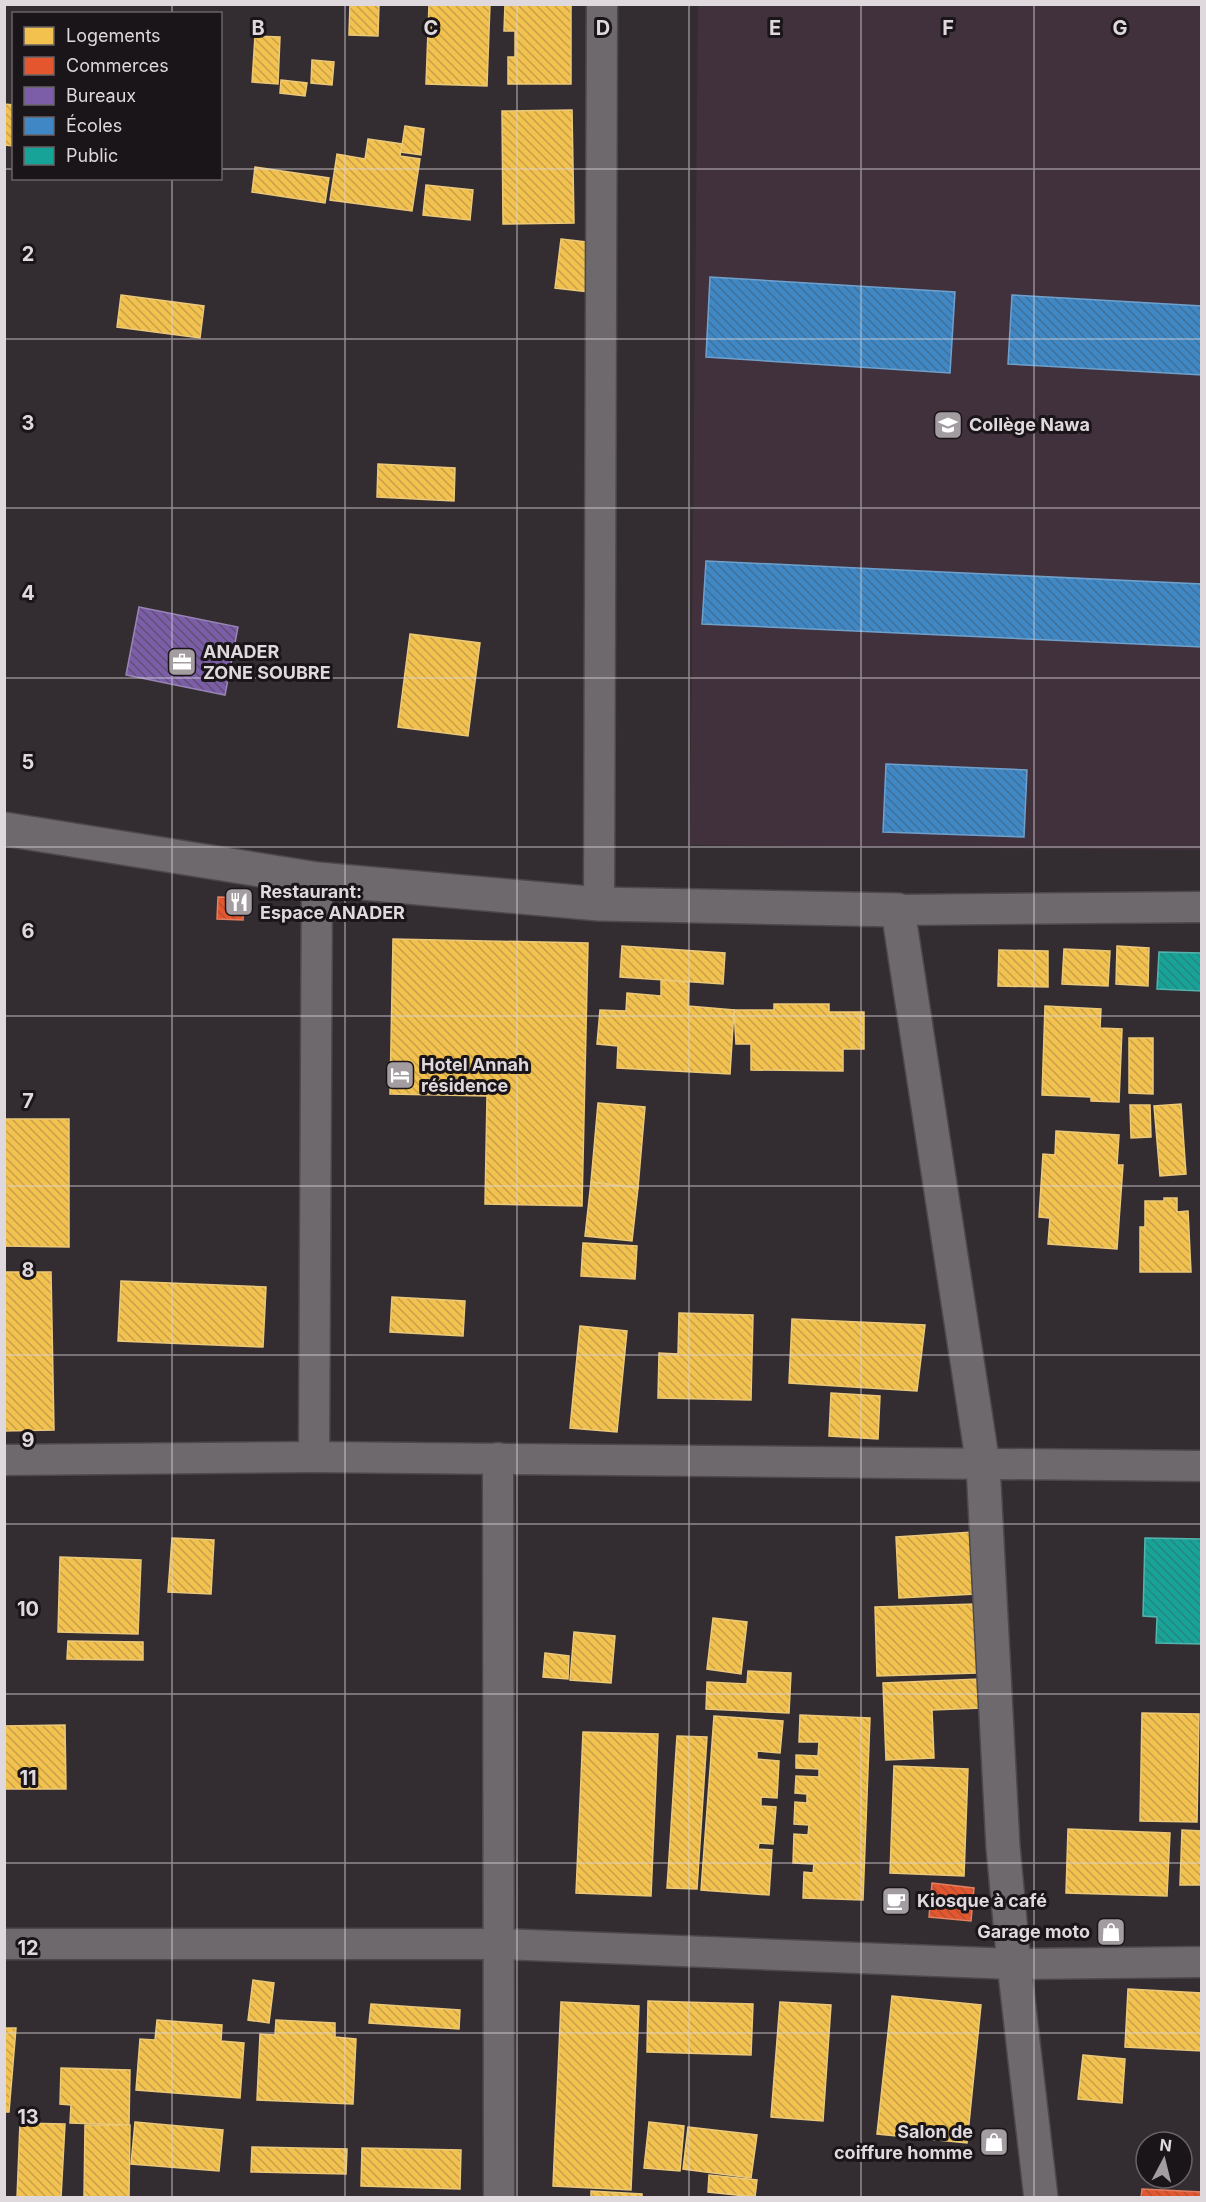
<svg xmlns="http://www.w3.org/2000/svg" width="1206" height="2202" font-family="Inter,sans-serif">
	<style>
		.built { fill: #41313c }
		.homes { fill: url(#homes-back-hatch); stroke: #ecc879; stroke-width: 1.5 }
		.shops { fill: url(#shops-back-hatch); stroke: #e27e62; stroke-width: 1.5 }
		.offices { fill: url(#offices-back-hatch); stroke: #9983b7; stroke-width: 1.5 }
		.schools { fill: url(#schools-back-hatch); stroke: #6fa0cc; stroke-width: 1.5 }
		.public { fill: url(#public-back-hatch); stroke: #53b3ad; stroke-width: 1.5 }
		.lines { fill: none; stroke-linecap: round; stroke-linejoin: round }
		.minor-casing { stroke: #4e484d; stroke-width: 33 }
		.tertiary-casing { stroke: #4e484d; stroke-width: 36 }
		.minor { stroke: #6e696d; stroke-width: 30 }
		.tertiary { stroke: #6e696d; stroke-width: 33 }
		.grid { fill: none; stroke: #dfd8dd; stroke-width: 1.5; stroke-opacity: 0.55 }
		.labels { text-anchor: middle; stroke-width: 6; stroke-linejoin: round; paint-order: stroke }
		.poi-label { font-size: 18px; font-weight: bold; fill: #dfd8dd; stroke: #1a1518; text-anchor: start }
		.grid-label { font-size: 20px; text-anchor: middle; font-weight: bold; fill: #dfd8dd; stroke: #1a1518; stroke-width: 6; stroke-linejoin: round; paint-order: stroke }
	</style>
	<defs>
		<pattern id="homes-back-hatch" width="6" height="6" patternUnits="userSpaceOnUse" patternTransform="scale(1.5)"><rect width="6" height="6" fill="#f2c14e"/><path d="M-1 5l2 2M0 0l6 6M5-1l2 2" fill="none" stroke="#c6a14b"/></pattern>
		<pattern id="shops-back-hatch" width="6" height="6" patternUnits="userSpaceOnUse" patternTransform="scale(1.5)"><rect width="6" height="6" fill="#e4572e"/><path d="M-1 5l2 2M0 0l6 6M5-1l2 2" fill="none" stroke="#b45034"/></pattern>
		<pattern id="offices-back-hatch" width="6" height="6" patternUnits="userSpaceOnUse" patternTransform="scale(1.5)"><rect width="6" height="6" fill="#7b5ea7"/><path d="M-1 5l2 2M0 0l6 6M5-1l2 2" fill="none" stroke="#5f5074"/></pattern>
		<pattern id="schools-back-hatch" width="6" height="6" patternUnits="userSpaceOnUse" patternTransform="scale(1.5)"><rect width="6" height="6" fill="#3f88c5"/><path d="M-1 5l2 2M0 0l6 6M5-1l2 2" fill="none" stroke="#406f97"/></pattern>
		<pattern id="public-back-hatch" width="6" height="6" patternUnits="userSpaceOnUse" patternTransform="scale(1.5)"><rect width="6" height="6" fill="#17a398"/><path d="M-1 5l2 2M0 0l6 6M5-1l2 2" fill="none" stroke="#24867e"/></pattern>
	</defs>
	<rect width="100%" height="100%" fill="#332d31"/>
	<path class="built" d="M698,5H1201V850L690,845Z"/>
	<g class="homes">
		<path d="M350,4H379L378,36L349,35Z"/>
		<path d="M429,4H490L487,86L426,84Z"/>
		<path d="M505,4H571V84H508V57H515V31H504Z"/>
		<path d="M255,36L280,37L278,84L252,82Z"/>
		<path d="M312,60L334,62L332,85L311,83Z"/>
		<path d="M281,80L307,83L305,96L280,93Z"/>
		<path d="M4,104L14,105V146L4,145Z"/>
		<path d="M572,110L574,223L503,224L502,111Z"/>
		<path d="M405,126L424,129L421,155L401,152Z"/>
		<path d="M368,139L402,144L400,156L420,159L412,211L330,200L337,154L365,159Z"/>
		<path d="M255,167L329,178L325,203L252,192Z"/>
		<path d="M426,185L473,190L470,220L423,215Z"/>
		<path d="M561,239L595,243L589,292L555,288Z"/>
		<path d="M121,295L204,306L200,338L117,327Z"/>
		<path d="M378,464L455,468L454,501L377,497Z"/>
		<path d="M410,634L480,643L468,736L398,727Z"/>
		<path d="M393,939L588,943L582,1206L485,1204L487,1096L390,1094Z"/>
		<path d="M622,946L725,953L723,984L620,977Z"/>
		<path d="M1117,946L1149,948L1148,986L1116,984Z"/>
		<path d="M1064,949L1110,951L1108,986L1062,984Z"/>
		<path d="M999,950L1048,951V987L998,986Z"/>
		<path d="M661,980L689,982L688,1006L734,1010L730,1074L617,1068L618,1046L597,1044L600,1010L626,1011L627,993L661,996Z"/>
		<path d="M774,1004H829V1012H864V1049H843V1071L751,1070V1044H736L734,1010H774Z"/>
		<path d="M1045,1006L1101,1009L1100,1028L1122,1029L1119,1102L1091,1101V1097L1042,1095Z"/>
		<path d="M1129,1038H1153V1094L1129,1093Z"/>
		<path d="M598,1103L645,1107L638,1188L591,1182Z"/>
		<path d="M1181,1104L1186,1174L1160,1176L1154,1106Z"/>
		<path d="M1130,1105H1150L1151,1137L1131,1138Z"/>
		<path d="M4,1119H69V1247L4,1246Z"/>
		<path d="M1056,1131L1119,1135L1117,1165H1123L1117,1249L1048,1244L1050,1218L1039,1217L1043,1154L1055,1155Z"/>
		<path d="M591,1182L638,1188L632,1241L585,1236Z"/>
		<path d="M1164,1198H1177V1212L1188,1211L1191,1272H1140V1227H1145V1201H1164Z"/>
		<path d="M583,1243L637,1246L635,1279L581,1276Z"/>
		<path d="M4,1272H51L54,1430L4,1431Z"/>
		<path d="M121,1281L266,1287L263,1347L118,1341Z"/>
		<path d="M392,1297L465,1301L463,1336L390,1332Z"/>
		<path d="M679,1313L753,1315L751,1400L658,1398L659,1353L678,1354Z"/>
		<path d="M792,1319L925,1325L917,1391L789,1383Z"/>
		<path d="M580,1326L627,1331L617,1432L570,1428Z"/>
		<path d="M831,1393L880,1396L878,1439L829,1436Z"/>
		<path d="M973,1532L976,1594L899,1598L896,1537Z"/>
		<path d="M172,1538L214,1540L211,1594L168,1592Z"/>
		<path d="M60,1557L141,1560L138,1634L58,1632Z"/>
		<path d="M975,1604L978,1673L877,1676L875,1607Z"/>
		<path d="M713,1618L747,1622L741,1674L707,1669Z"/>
		<path d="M574,1632L615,1636L611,1683L570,1680Z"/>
		<path d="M68,1641L143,1642V1660L67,1659Z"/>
		<path d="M545,1653L569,1656L568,1679L543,1677Z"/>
		<path d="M748,1671L791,1673L789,1713L706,1709L707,1682L747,1684Z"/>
		<path d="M980,1679L982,1708L932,1710L934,1758L886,1760L883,1683Z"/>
		<path d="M1142,1713L1199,1714L1197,1822L1140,1821Z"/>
		<path d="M800,1715L870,1718L863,1900L803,1898L804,1872L813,1873L814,1864L793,1863L794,1834L808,1835L809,1825L794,1824L795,1802L807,1803V1794L795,1793L796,1776L819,1777V1769L796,1768V1755L818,1756L819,1742H799Z"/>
		<path d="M714,1716L783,1721L780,1753L757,1751V1759L779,1761L777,1798L761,1797V1806L776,1807L773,1844L759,1843L758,1849L772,1850L769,1895L701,1890Z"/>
		<path d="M65,1725L66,1789H4V1726Z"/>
		<path d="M583,1732L658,1734L651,1896L576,1893Z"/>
		<path d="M677,1736L707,1737L697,1889L667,1888Z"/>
		<path d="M894,1766L968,1769L964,1876L890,1873Z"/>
		<path d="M1068,1829L1170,1833L1167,1896L1066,1893Z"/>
		<path d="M1182,1830L1202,1831V1885H1180Z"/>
		<path d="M253,1980L274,1983L269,2023L248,2020Z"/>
		<path d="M1128,1989L1202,1993V2051L1125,2047Z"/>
		<path d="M892,1996L981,2005L967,2143L877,2134Z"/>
		<path d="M648,2001L753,2004L751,2055L647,2052Z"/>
		<path d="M561,2002L639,2006L631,2190L553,2186Z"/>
		<path d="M780,2002L831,2005L823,2121L771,2117Z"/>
		<path d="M371,2004L460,2010L459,2029L369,2023Z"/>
		<path d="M157,2020L222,2025L221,2041L244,2043L240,2098L136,2090L140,2039L155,2040Z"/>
		<path d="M276,2020L335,2023V2037L356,2039L353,2104L257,2100L260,2034L275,2035Z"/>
		<path d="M4,2028H16L9,2112H4Z"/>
		<path d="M1083,2055L1125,2059L1122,2103L1078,2099Z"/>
		<path d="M61,2068L130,2070L129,2125L70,2123L71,2105L60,2104Z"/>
		<path d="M135,2122L223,2130L219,2171L131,2164Z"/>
		<path d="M649,2122L684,2126L680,2171L644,2168Z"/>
		<path d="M20,2123L65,2124L61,2198H17Z"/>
		<path d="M85,2125H130L129,2198H84Z"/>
		<path d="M688,2127L757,2135L751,2178L683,2169Z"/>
		<path d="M252,2147L347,2149L346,2174L251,2172Z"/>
		<path d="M362,2148L461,2150L460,2189L361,2186Z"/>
		<path d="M709,2175L757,2180L755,2197L708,2192Z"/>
		<path d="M591,2191L642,2194V2198H591Z"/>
	</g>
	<g class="shops">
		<path d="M218,897L244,898L243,920L217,919Z"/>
		<path d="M932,1883L974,1888L971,1921L929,1917Z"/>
		<path d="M1142,2189L1202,2192V2198H1141Z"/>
	</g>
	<path class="offices" d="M139,607L238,627L225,695L126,675Z"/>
	<g class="schools">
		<path d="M710,277L955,292L950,373L706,357Z"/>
		<path d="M1012,295L1202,306V375L1008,364Z"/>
		<path d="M706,561L1202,584V647L702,624Z"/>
		<path d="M886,764L1027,770L1024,837L883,832Z"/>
	</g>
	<g class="public">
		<path d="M1159,952L1202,953V991L1157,989Z"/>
		<path d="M1145,1538L1202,1539V1644L1156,1643L1157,1617L1143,1616Z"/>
	</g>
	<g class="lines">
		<g class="minor-casing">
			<g id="minor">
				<path d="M599,904L602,4"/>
				<path d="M898,910L1202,907"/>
				<path d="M314,1457L317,879"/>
				<path d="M498,1458L499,2198"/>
				<path d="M4,1460L314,1457L1202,1466"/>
				<path d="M4,1944H499L1014,1964L1202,1962"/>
			</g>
		</g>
		<g class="tertiary-casing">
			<path id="tertiary" d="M4,829L317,879L599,904L898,910L983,1465L1003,1847L1014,1964L1041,2198"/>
		</g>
		<use href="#minor" class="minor"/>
		<use href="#tertiary" class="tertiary"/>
	</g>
	<path class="grid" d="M172,4V14M345,4V2198M517,4V2198M689,4V2198M861,4V2198M1034,4V2198M4,169H14M220,169H1202M172,178V2198M4,339H1202M4,508H1202M4,678H1202M4,847H1202M4,1016H1202M4,1186H1202M4,1355H1202M4,1524H1202M4,1694H1202M4,1863H1202M4,2033H1202"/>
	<defs>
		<g id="school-square" transform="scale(1.5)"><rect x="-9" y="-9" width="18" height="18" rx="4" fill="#a39ca1" stroke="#1a1518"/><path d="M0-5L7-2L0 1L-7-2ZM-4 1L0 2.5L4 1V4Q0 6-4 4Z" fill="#fff"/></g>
		<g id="office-square" transform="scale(1.5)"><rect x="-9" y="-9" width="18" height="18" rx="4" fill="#a39ca1" stroke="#1a1518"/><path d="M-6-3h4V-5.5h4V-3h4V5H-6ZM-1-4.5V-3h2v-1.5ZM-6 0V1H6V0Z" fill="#fff"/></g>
		<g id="restaurant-square" transform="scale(1.5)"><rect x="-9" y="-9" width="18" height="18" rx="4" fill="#a39ca1" stroke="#1a1518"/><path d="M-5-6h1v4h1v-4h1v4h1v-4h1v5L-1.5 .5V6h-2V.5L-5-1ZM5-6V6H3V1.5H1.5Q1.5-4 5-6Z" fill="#fff"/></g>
		<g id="hotel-square" transform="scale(1.5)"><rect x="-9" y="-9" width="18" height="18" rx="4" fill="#a39ca1" stroke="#1a1518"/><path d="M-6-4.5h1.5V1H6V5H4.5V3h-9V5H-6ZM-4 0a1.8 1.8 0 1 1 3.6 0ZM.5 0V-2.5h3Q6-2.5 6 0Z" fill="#fff"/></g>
		<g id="cafe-square" transform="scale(1.5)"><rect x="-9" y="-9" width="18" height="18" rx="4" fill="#a39ca1" stroke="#1a1518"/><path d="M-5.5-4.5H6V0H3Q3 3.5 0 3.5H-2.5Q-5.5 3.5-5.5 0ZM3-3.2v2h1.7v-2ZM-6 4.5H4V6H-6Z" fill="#fff"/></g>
		<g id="shop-square" transform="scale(1.5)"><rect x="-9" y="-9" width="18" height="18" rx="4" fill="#a39ca1" stroke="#1a1518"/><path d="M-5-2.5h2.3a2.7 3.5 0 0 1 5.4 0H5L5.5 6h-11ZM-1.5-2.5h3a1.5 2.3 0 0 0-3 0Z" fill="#fff"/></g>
	</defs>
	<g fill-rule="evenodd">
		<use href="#school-square" x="948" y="425"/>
		<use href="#office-square" x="182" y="662"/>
		<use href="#restaurant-square" x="239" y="902"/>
		<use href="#hotel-square" x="400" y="1075"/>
		<use href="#cafe-square" x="896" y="1901"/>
		<use href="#shop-square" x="1111" y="1932"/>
		<use href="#shop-square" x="994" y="2142"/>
	</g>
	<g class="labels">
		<g class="poi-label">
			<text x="969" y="431">Collège Nawa</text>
			<text x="203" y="658">ANADER<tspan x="203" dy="21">ZONE SOUBRE</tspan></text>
			<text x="260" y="898">Restaurant:<tspan x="260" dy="21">Espace ANADER</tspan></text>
			<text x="421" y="1071">Hotel Annah<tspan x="421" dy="21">résidence</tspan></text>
			<text x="917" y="1907">Kiosque à café</text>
			<text x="1090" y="1938" text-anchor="end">Garage moto</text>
			<text x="973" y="2138" text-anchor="end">Salon de<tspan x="973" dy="21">coiffure homme</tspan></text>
		</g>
	</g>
	<g class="grid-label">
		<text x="258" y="35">B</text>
		<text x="431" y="35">C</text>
		<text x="603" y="35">D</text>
		<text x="775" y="35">E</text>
		<text x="948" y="35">F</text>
		<text x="1120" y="35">G</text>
		<text x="28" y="261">2</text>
		<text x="28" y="430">3</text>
		<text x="28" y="600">4</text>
		<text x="28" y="769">5</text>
		<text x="28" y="938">6</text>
		<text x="28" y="1108">7</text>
		<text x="28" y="1277">8</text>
		<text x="28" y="1447">9</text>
		<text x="28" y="1616">10</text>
		<text x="28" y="1785">11</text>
		<text x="28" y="1955">12</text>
		<text x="28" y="2124">13</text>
	</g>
	<rect width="1206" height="2202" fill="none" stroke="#dfd8dd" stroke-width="12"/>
	<rect x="12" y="12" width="210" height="168" fill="#1a1518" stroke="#696367" stroke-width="1.5"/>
	<rect x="24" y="27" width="30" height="18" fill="#f2c14e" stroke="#696367" stroke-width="1.5"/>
	<text x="66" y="42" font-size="18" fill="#dfd8dd">Logements</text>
	<rect x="24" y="57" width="30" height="18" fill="#e4572e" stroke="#696367" stroke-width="1.5"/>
	<text x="66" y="72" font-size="18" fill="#dfd8dd">Commerces</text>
	<rect x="24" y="87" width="30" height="18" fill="#7b5ea7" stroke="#696367" stroke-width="1.5"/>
	<text x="66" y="102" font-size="18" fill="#dfd8dd">Bureaux</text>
	<rect x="24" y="117" width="30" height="18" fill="#3f88c5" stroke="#696367" stroke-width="1.5"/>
	<text x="66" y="132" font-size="18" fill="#dfd8dd">Écoles</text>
	<rect x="24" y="147" width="30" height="18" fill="#17a398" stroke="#696367" stroke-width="1.5"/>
	<text x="66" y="162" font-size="18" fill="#dfd8dd">Public</text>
	<g transform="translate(1164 2160) rotate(7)"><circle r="28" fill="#1a1518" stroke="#696367" stroke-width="1.5"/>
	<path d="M0-4.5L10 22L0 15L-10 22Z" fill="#a39ca1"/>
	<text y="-9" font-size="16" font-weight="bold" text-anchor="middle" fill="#dfd8dd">N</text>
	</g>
</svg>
